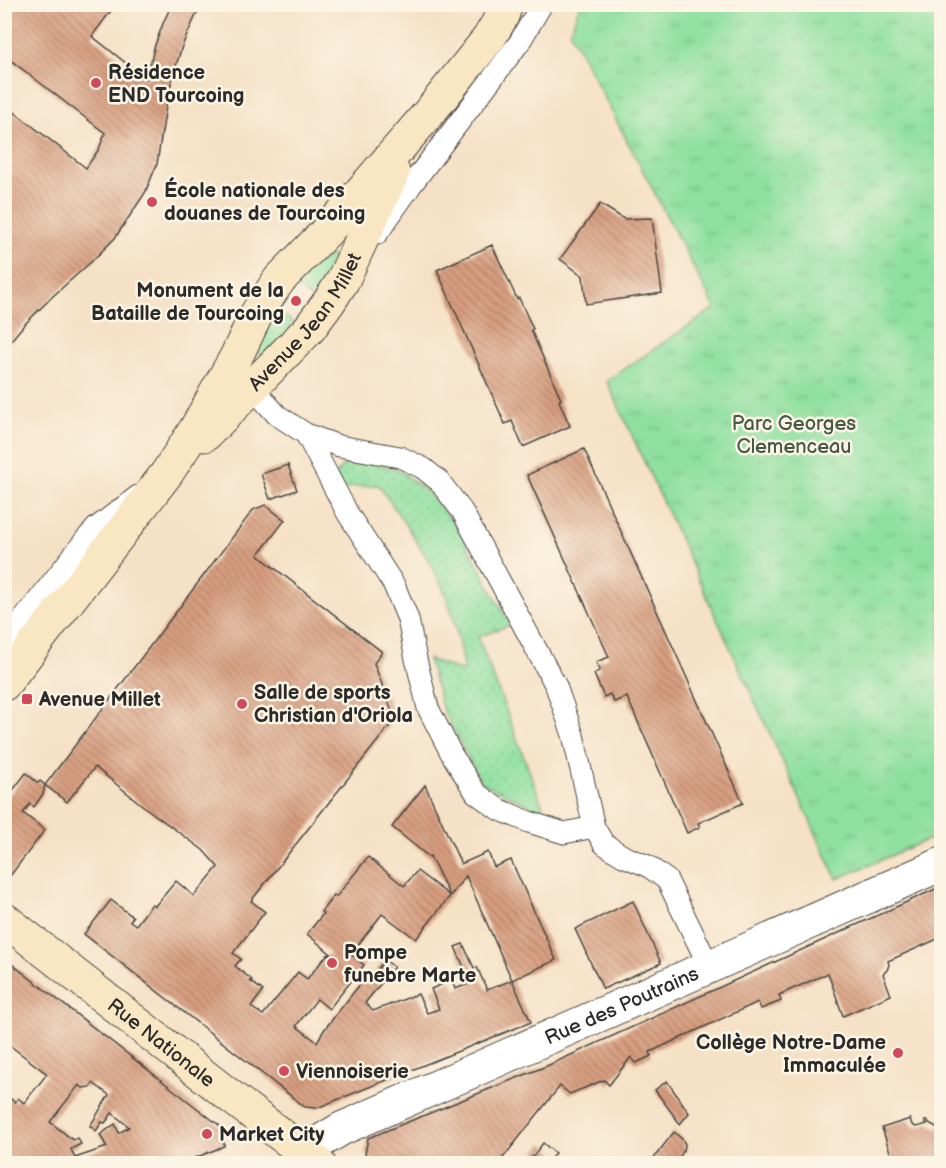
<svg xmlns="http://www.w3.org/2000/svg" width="946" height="1168" font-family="'Balsamiq Sans',sans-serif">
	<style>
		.grass { fill: url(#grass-dots); stroke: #5d8666; stroke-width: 1.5 }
		.park { fill: url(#park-tufts); stroke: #5d8666; stroke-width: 1.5 }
		.building { fill: url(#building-back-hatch); fill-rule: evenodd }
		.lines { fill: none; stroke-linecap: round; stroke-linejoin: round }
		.service-casing { stroke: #494642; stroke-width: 23 }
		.minor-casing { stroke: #494642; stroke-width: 35 }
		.secondary-casing { stroke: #494642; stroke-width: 35 }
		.service { stroke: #fff; stroke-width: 21 }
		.minor { stroke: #fff; stroke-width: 33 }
		.secondary { stroke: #f9e7c3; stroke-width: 33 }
		.poi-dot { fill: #d1495b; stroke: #fcf5e5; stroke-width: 2 }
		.labels { text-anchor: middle; stroke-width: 5; stroke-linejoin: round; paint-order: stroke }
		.poi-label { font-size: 20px; font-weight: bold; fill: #2b2b2b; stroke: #fcf5e5; text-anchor: start }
		.street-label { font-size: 20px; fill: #2b2b2b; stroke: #fcf5e5 }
		.park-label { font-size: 20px; fill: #445848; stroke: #fcf5e5 }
	</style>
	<defs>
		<pattern id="grass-dots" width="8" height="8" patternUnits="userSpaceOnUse" patternTransform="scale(1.5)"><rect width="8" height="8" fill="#8fe0a0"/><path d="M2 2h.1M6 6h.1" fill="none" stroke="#7cc08a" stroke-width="1.8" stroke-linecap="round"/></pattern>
		<pattern id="park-tufts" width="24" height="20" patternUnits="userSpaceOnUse" patternTransform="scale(1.5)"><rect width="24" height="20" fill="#8fe0a0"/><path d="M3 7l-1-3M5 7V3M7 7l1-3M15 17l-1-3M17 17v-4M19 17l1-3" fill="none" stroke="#7cc08a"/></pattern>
		<pattern id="building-back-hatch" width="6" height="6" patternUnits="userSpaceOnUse" patternTransform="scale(1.5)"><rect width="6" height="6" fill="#d89e7f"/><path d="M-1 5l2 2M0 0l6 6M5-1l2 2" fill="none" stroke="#af8168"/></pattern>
	</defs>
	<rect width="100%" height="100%" fill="#fcf5e5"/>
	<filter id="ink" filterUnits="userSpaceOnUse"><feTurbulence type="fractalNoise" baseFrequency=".0167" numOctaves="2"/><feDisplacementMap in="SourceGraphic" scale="12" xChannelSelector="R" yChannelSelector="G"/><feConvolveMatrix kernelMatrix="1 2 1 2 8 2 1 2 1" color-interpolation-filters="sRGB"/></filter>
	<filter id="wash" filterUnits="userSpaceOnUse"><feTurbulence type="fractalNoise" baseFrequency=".008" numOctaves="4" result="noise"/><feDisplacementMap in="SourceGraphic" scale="24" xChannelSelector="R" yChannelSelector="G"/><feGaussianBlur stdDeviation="1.35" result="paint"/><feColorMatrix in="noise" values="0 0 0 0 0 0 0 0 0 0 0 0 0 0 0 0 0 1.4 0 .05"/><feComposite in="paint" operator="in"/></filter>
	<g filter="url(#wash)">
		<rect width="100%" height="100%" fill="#f5e1c6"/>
		<g class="grass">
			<path d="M328,256L334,257L337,260L316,302L294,285L309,269Z"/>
			<path d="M275,308L298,326L263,355L258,353L256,351Z"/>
			<path d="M362,460L397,469L428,492L459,529L510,625L478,637L543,807L535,809L481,782L443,710L428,659L464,672C460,648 455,618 446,596C430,556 402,521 379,485L342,488L336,474L345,463Z"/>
		</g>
		<path class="park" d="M580,5H941V834L837,879L607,381L715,308L570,32Z"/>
		<g id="blocks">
			<g class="building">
				<path d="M13,4H116L92,36L146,79L155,45L164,21L172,4H201L182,46L172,79L166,106L157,164L145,193L115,238L92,261L53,296L23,326L4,349V104L86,168L99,149L105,133L4,55V15Z"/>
				<path d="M600,204L624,219L652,218L662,293L586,304L583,276L560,259Z"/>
				<path d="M492,245L517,299L519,298L533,329L531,330L561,399L559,401L570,426L523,447L512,421L505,424L437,270Z"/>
				<path d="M584,449L743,803L698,823L700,827L687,833L627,697L614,702L610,694L604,697L594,674L600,670L596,662L609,657L527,475Z"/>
				<path d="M288,465L297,490L270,499L261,474Z"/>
				<path d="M265,505L285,520L258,555L382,652L374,663L395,719L251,901L265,912L233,953L241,959L235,966L252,980L250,981L263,991L251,1007L263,1015L298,972L307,979L327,955L331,954L307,934L323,914L321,912L334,895L336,897L368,857L404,886L417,871L450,896L416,939L382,914L351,954L364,965L329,1009L317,999L296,1026L317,1042L324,1030L368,974L372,976L385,960L394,967L365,1003L373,1011L418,994L427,1013L439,1009L431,989L452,980L455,989L471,983L455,947L463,944L474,968L477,967L487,990L512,980L531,1022L317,1108L305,1107L84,934L111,900L133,917L130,921L136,925L152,904L155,906L176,881L194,896L218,867L203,850L147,809L95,767L67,802L45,785L253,510Z"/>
				<path d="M26,773L38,783L40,781L45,785L43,794L34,807L30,804L23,813L45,830L10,876L4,872V802Z"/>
				<path d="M425,785L461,864L488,852L494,867L511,860L556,960L512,980L466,876L450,896L430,856L429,857L392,827Z"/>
				<path d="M942,886V937L888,961L889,965L887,970L883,974L891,995L843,1016L828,973L779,995L781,1001L761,1009L758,1002L650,1052L651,1056L636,1063L631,1057L609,1085L604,1080L570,1094L560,1086L498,1164H378L365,1154L368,1138L549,1065Z"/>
				<path d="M633,901L661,963L603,989L575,929Z"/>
				<path d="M4,958L224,1129V1146L181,1164H4V1094L15,1102L18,1098L24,1103L47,1074L4,1041ZM93,1083L109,1095L90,1126L96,1131L102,1122L105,1123L112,1113L129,1127L119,1133L115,1124L100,1135L107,1147L75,1158L71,1149L81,1144L78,1138L73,1140L50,1122L79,1085L83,1088L90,1087Z"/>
				<path d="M667,1081L689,1113L680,1124L655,1090Z"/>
				<path d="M910,1119L912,1125L916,1127L927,1124L925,1121H928L929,1123L938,1128L941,1127L942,1164H894L882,1128Z"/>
				<path d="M674,1132L682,1139L685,1144V1147L681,1155L673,1164H649Z"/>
				<path d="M543,1143L555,1153L547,1164H527Z"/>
			</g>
		</g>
	</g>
	<g filter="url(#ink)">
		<use href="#blocks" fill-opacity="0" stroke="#494642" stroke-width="1.5"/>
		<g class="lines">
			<g class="service-casing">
				<g id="service">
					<path d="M377,234L412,184L519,43L542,4"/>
					<path d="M252,387L277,415L306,434L339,446L400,457L423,468L439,481L462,511L556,686L573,735L594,827L604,844L623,856L648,866L667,880L709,966"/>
					<path d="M306,434L348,514L394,585L408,619L416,659L428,708L452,755L476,793L498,809L529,822L564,833L594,827"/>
					<path d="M4,644L86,539L96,528L138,496"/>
				</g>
			</g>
			<g class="minor-casing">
				<g id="minor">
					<path id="s1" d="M303,1152L341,1129L942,864"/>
				</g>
			</g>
			<g class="secondary-casing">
				<g id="secondary">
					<path id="s2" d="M205,435L309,329L329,302L343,280L393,172"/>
					<path d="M4,684L167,473L195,430L236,357L257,313L279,280L327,231L428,114L489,38L502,16L506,4"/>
					<path id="s3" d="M4,919L226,1093L319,1164"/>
				</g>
			</g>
			<use href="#service" class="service"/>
			<use href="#minor" class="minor"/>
			<use href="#secondary" class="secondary"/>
		</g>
	</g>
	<g class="poi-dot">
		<circle cx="96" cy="83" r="6"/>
		<circle cx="152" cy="202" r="6"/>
		<circle cx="296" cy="301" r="6"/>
		<rect x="21" y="693" width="12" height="12" rx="3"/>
		<circle cx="242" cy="704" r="6"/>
		<circle cx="332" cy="963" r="6"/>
		<circle cx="898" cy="1053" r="6"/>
		<circle cx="284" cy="1071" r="6"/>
		<circle cx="207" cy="1134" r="6"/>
	</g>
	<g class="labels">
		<g class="poi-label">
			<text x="108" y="79">Résidence<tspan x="108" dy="23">END Tourcoing</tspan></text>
			<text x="164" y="197">École nationale des<tspan x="164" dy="23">douanes de Tourcoing</tspan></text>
			<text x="284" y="297" text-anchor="end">Monument de la<tspan x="284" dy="23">Bataille de Tourcoing</tspan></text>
			<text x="254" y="699">Salle de sports<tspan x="254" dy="23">Christian d'Oriola</tspan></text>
			<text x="39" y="706">Avenue Millet</text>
			<text x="344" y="959">Pompe<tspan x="344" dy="23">funebre Marte</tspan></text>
			<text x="886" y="1049" text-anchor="end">Collège Notre-Dame<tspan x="886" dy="23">Immaculée</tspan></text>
			<text x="296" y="1078">Viennoiserie</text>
			<text x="219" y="1141">Market City</text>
		</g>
		<g class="street-label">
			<text dy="7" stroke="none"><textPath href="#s2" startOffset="152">Avenue Jean Millet</textPath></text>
			<text dy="7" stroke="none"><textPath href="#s1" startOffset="351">Rue des Poutrains</textPath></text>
			<text dy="7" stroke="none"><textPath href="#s3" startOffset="200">Rue Nationale</textPath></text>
		</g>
		<g class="park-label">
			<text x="794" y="430">Parc Georges<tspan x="794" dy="23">Clemenceau</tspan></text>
		</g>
	</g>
	<rect width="946" height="1168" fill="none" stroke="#fcf5e5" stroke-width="24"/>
</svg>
